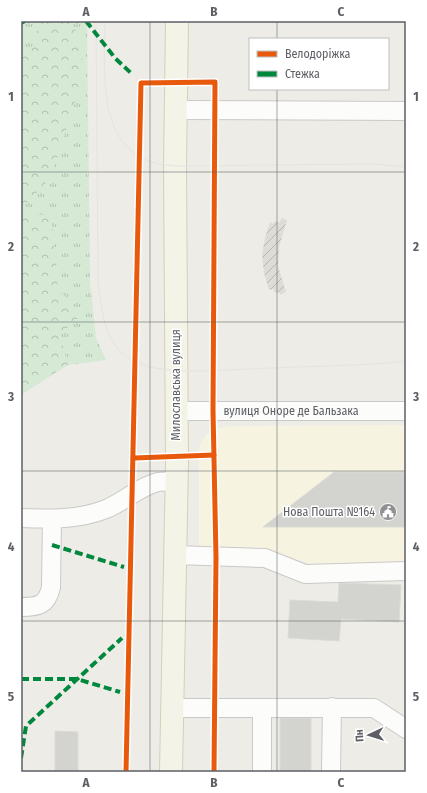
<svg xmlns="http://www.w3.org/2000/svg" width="427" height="793" font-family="'Fira Sans Condensed',sans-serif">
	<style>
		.commercial { fill: #f6f4e1 }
		.industrial { fill: url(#industrial-furrows) }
		.grass { fill: url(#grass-tufts) }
		.forest { fill: url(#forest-crowns) }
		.building { fill: #d3d3d0; stroke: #dcdbd6 }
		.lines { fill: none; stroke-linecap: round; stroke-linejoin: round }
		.minor-casing { stroke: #cac9c9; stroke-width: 20 }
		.major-casing { stroke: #d4d0b6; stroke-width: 24 }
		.minor { stroke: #fcfcfb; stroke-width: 18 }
		.major { stroke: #f3f3e8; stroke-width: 22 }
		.tram { stroke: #e3e4e3; stroke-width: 1 }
		.quiet { stroke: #00873e; stroke-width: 4; stroke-dasharray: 8 4; stroke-linecap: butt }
		.cycleway-casing { stroke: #fff; stroke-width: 8 }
		.cycleway { stroke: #e8590c; stroke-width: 5 }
		.grid { fill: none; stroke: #5d5f65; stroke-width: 1; stroke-opacity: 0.55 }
		.labels { text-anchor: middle; stroke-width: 3; stroke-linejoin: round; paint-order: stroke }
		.street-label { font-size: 12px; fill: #5d5f65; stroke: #fff }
		.poi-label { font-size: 12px; fill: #5d5f65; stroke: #fff; text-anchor: end }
		.neatline { fill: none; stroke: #5d5f65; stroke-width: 1.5 }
		.grid-label { font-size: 13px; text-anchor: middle; font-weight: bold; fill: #5d5f65 }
	</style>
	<defs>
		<pattern id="industrial-furrows" width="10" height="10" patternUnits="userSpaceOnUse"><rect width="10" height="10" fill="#dddcd7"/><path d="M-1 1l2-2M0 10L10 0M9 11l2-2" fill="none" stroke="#b6b6b2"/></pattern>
		<pattern id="grass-tufts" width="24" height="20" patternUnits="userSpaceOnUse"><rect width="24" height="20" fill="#d5e9d5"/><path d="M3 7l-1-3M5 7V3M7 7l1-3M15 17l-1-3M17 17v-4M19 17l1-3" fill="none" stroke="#b0c0b0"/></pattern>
		<pattern id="forest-crowns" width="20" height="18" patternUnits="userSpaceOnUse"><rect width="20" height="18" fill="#d5e9d5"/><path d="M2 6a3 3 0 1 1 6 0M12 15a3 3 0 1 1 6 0" fill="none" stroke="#b0c0b0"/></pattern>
	</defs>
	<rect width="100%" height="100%" fill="#edece7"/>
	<path class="commercial" d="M406,425V564H310L267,549L199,548V451L201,442L207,434L219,428L235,426Z"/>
	<path class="industrial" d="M282,218L287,220L279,247L278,266L286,292L280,295L279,292L275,293L273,289L269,290L264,273L262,255L265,238L270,222L273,224L275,221L279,223Z"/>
	<path class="grass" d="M21,21H87L90,282L96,338L106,360L68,365L21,395Z"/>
	<g class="forest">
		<path d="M39,21H71L83,47L81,84L51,177L21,209V49L34,46Z"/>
		<path d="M21,214L51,215L58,288L81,315L60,335L68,365L21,393Z"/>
	</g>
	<g class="building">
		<path d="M334,472H406V527H263Z"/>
		<path d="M339,583L401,585L399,622L341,619L339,641L288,638L290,600L338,602Z"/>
		<rect x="280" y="718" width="31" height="54"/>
		<path d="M55,731L78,732V772H55Z"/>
	</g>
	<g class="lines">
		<g class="minor-casing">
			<g id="minor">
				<path d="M177,110L406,111"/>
				<path id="s1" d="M177,411H406"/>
				<path d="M21,518C50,519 79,520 106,509C124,502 138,487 158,482C163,481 170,482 176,481"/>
				<path d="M175,555L265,558L305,574L406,571"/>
				<path d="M21,607C39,607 47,605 51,587L52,519"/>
				<path d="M172,708H374L406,729"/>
				<path d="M262,772V708"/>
				<path d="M331,772L332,707"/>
			</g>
		</g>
		<g class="major-casing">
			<path id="major" d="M171,772L177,464L175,166L177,21"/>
		</g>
		<use href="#minor" class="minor"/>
		<use href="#major" class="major"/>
		<g class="tram">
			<path d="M96,21L98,281C101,305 103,335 121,352C129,359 144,366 154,368C193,374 233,369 272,368C317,366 362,366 406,361"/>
			<path d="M105,21C105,69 95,145 154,163C161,165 169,165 175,166L375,164L406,167"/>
		</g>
		<g class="quiet">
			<path d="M86,21L115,58L133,75"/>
			<path d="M21,23L25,21"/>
			<path d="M52,545L124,567"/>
			<path d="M21,679H77L120,692"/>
			<path d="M21,758L26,726L122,638"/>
		</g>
		<g class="cycleway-casing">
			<g id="cycleway">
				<path d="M134,458L214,455"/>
				<path d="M126,772L141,83L215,82L213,410L216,557L214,772"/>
			</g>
		</g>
		<use href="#cycleway" class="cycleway"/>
	</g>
	<path class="grid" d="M150,21V772M277,21V39M277,89V772M21,172H406M21,322H406M21,471H406M21,621H406"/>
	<defs>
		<g id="civic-disc" transform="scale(0.9)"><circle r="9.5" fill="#8f9092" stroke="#fff"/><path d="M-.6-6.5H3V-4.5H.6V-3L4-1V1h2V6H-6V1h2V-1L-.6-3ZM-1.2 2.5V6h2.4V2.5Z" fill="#fff"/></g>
	</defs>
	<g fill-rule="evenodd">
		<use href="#civic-disc" x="388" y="512"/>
	</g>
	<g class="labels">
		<g class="street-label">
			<text transform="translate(176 385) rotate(-90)" y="4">Милославська вулиця</text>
			<text dy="4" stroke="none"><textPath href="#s1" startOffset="114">вулиця Оноре де Бальзака</textPath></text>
		</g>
		<g class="poi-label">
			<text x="375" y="516">Нова Пошта №164</text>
		</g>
	</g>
	<rect width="427" height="793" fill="none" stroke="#ffffff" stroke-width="44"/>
	<rect x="249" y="38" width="140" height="52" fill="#ffffff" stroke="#bebfc1"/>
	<rect x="257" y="51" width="20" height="6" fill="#e8590c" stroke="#bebfc1"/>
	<text x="285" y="58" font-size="12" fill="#5d5f65">Велодоріжка</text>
	<rect x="257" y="71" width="20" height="6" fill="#00873e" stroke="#bebfc1"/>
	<text x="285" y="78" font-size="12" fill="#5d5f65">Стежка</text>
	<g transform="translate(369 735) rotate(266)" stroke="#ffffff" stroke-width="3" paint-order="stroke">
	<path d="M0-3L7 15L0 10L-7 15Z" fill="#5d5f65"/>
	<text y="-6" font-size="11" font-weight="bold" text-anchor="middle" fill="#5d5f65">Пн</text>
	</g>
	<rect x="22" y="22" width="383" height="749" class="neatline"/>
	<g class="grid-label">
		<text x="86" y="16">A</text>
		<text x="214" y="16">B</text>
		<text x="341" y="16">C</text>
		<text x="11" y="101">1</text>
		<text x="416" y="101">1</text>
		<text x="11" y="251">2</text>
		<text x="416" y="251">2</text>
		<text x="11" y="401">3</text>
		<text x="416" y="401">3</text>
		<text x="11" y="551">4</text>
		<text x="416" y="551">4</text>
		<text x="11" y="701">5</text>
		<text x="416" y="701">5</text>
		<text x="86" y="787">A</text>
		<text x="214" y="787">B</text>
		<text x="341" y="787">C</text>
	</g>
</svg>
